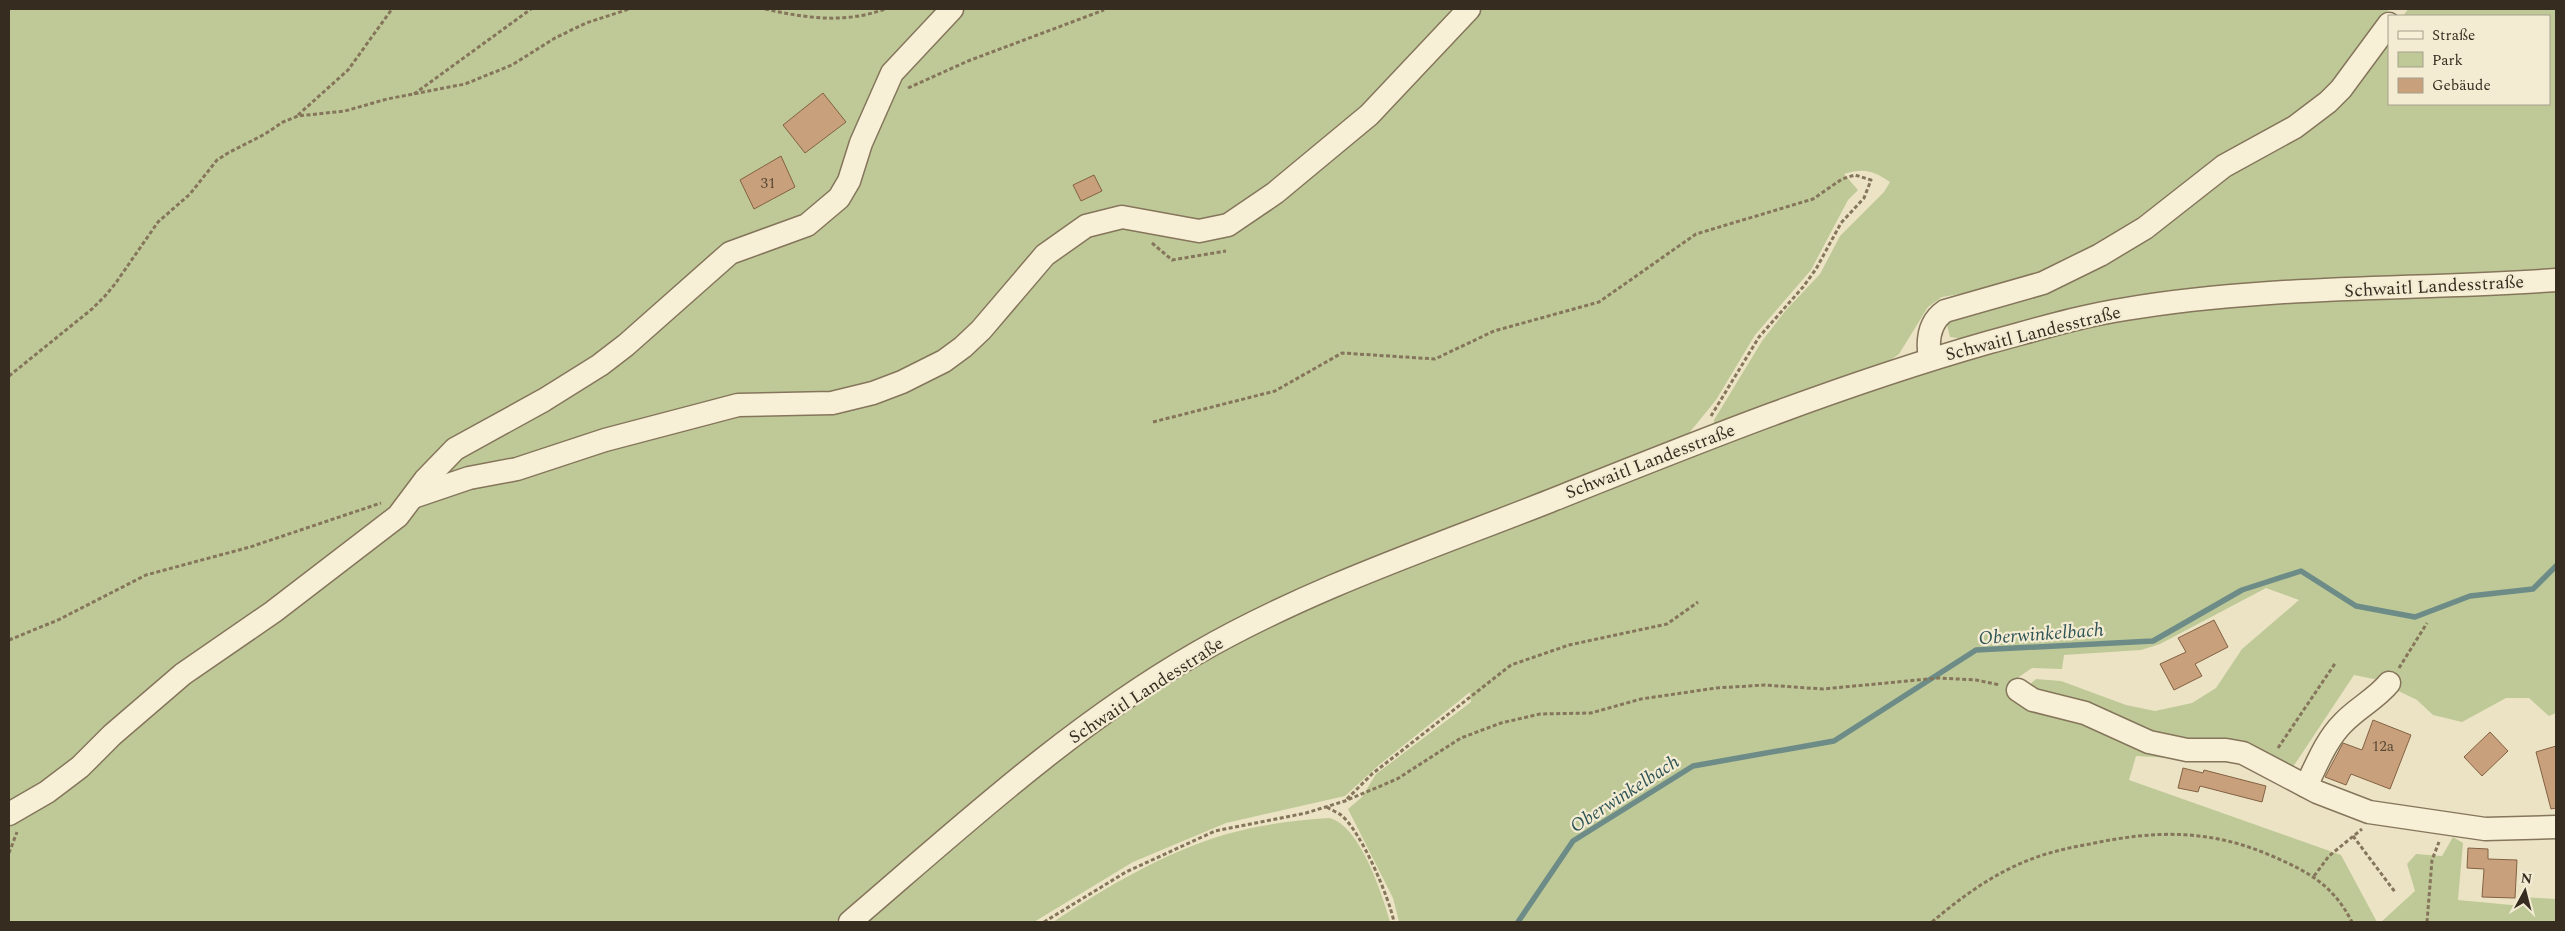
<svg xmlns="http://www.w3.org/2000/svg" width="2565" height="931" font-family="Spectral,serif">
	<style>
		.green { fill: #bfc998 }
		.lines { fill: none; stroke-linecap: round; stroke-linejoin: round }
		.stream { stroke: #6d8c87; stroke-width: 5.5 }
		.building { fill: #c8a17c; stroke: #836143 }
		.minor-casing { stroke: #85755b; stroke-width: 25 }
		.path { stroke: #85755b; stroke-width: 3; stroke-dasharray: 4 2.5; stroke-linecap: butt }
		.minor { stroke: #f7f0d7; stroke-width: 22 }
		.labels { text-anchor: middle; stroke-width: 4.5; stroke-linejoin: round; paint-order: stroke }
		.number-label { font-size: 15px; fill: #5a4936 }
		.street-label { font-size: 18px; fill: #362c1f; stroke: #f3ecd3 }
		.water-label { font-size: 19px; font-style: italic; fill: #2f5455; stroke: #f3ecd3 }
	</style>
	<rect width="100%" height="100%" fill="#ebe3c4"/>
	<g class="green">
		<path d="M9,9H2389L2371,36L2322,96L2158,210L2056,269L2006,286L1942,297L1928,307L1899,354L1885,364L1713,426L1714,420L1762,341L1786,310L1820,274L1840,236L1884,192L1890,182C1872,170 1864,168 1844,174L1858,190L1848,200L1811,270L1755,335L1716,400L1685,438L1277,600L920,849L835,922H9Z"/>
		<path d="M2408,9H2556V270L2288,284L1965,339L1950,337L1947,325L1953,317L2194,199L2389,37V104H2549V16H2403Z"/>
		<path d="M2556,290V713L2549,716L2529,698H2506L2462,722L2433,715L2417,700L2374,679L2354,675L2289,773L2055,702L2029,685L2036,679L2061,681L2126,705L2155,711L2192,703L2216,688L2242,649L2299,600L2266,588L2160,644L2141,650L2064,655L2062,669L2032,668L2016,679L2015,698L2221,761L2136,756L2129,780L2341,855L2377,922H1399L1393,898L1348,809L1362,797L1376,774L1471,702L1470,692L1379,765L1345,796L1226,823L1133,862L1034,922H865L1075,747L1140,701L1202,661L1286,617L1709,448L1933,369L2075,330L2128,318L2229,306Z"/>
		<path d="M1329,818C1360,825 1382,894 1390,922H1053C1106,887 1165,852 1227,834C1259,825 1295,820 1329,818Z"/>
		<path d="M2453,837L2463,843L2458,900L2522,906L2523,897L2556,899V922H2381L2415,891L2407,864L2416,854L2442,856Z"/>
	</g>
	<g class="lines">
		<path class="stream" d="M1518,922L1573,841L1693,766L1834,741L1976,650L2153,641L2242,590L2301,571L2356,606L2415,617L2470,596L2533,589L2556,566"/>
	</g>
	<g class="building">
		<path d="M823,93L846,122L805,153L783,125Z"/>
		<path d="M781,156L795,187L754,209L740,180Z"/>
		<path d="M1094,175L1102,191L1081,201L1073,185Z"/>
		<path d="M2214,620L2228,647L2195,664L2202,676L2174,690L2160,664L2186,652L2178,638Z"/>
		<path d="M2373,720L2411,735L2390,789L2351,774L2346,785L2325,777L2343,743L2362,750Z"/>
		<path d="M2490,732L2508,751L2482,776L2464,757Z"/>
		<path d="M2556,746V808L2551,809L2536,752Z"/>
		<path d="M2183,768L2203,773L2204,770L2266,786L2262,802L2200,786L2198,792L2178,788Z"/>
		<path d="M2468,848L2488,849V859L2517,860L2515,898L2482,897L2484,869L2467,868Z"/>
	</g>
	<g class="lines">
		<g class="minor-casing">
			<g id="minor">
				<path d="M1930,359C1927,341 1929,322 1945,311L2043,283L2100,255L2145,228L2224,166L2295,127L2328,102L2341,89L2389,24"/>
				<path d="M413,497L469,478L517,469L605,440L738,405L832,403L873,393L902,382L944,361L963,347L981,330L1045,255L1086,226L1122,217L1199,231L1228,225L1275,193L1369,115L1469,9"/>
				<path d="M2018,690L2033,700L2085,713L2149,742L2187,750H2226L2243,753L2317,792L2369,812L2485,829L2556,827"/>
				<path d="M2306,786C2317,764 2326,740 2343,723C2357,708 2376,699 2389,683"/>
				<path d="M9,814L47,792L80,767L112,735L183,674L273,612L398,516L425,480L455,449L544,400L600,365L626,345L730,253L807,225L839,198L849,181L861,143L892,73L952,9"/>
				<path d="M850,922C961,827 1070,726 1197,653C1308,589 1431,548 1550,501C1695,443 1839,385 1990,342C2035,330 2080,316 2126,309C2266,285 2415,290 2556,280"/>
			</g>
		</g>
		<g class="path">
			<path d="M765,9C806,18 844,24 885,9"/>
			<path d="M908,88L968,61L1104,10"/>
			<path d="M414,94L531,9"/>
			<path d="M298,115L348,70L392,9"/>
			<path d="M1152,243L1172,260L1226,251"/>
			<path d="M9,376L92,309L105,296L115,284L158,222L190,194L217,160L228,153L265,134L283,122L298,116L345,111L387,99L465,84L512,65L555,38L586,23L629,9"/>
			<path d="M1153,422L1275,391L1342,353L1435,359L1494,331L1599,302L1696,234L1813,199L1842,179L1855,175L1871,180L1864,198L1841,223L1816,269L1803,287L1759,337L1711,416"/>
			<path d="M9,640L58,620L146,575L250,547L381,503"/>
			<path d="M2399,668L2427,623"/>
			<path d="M2278,748L2336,662"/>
			<path d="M1347,799L1372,774L1511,665L1569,645L1667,624L1698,602"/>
			<path d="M1327,807C1331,810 1337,812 1341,815C1361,831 1389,897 1394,922"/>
			<path d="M2353,836L2395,892"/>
			<path d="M9,853L17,832"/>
			<path d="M2314,876L2329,856L2362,829"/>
			<path d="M1044,922L1126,872L1215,831L1306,813L1345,801L1397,779L1461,738L1501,723L1540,714L1591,713L1641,699L1716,688L1765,685L1823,689L1939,678L1976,680L2000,685"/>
			<path d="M1932,922C1959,899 1990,876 2024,862C2045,853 2067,848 2090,844C2155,830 2210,829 2272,856C2309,872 2333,885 2352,922"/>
			<path d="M2427,922L2432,860L2439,842"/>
		</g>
		<use href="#minor" class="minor"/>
	</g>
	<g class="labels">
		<g class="number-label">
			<text x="768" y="188">31</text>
			<text x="2383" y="751">12a</text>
		</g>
		<g class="street-label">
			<text transform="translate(2434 286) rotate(-3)" y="6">Schwaitl Landesstraße</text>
			<text transform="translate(2033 333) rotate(-14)" y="6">Schwaitl Landesstraße</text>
			<text transform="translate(1650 461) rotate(-21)" y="6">Schwaitl Landesstraße</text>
			<text transform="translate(1146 690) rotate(-33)" y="6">Schwaitl Landesstraße</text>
		</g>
		<g class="water-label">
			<text transform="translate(2041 633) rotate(-4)" y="7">Oberwinkelbach</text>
			<text transform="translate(1624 793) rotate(-33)" y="7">Oberwinkelbach</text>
		</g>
	</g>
	<rect width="2565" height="931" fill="none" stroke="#362c1f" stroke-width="20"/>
	<rect x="2388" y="15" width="162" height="90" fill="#f3ecd3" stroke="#a79f8b"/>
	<rect x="2398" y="31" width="25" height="8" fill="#f7f0d7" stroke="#a79f8b"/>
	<text x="2432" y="40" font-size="15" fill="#362c1f">Straße</text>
	<rect x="2398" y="52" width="25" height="15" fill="#bfc998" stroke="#a79f8b"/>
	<text x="2432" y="65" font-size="15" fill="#362c1f">Park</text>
	<rect x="2398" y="78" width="25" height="15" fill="#c8a17c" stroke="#a79f8b"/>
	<text x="2432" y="90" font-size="15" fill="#362c1f">Gebäude</text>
	<g transform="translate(2525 891) rotate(7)" stroke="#f3ecd3" stroke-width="4" paint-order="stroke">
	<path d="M0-4L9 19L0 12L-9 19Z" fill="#362c1f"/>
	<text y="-8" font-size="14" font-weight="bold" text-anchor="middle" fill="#362c1f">N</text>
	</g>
</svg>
